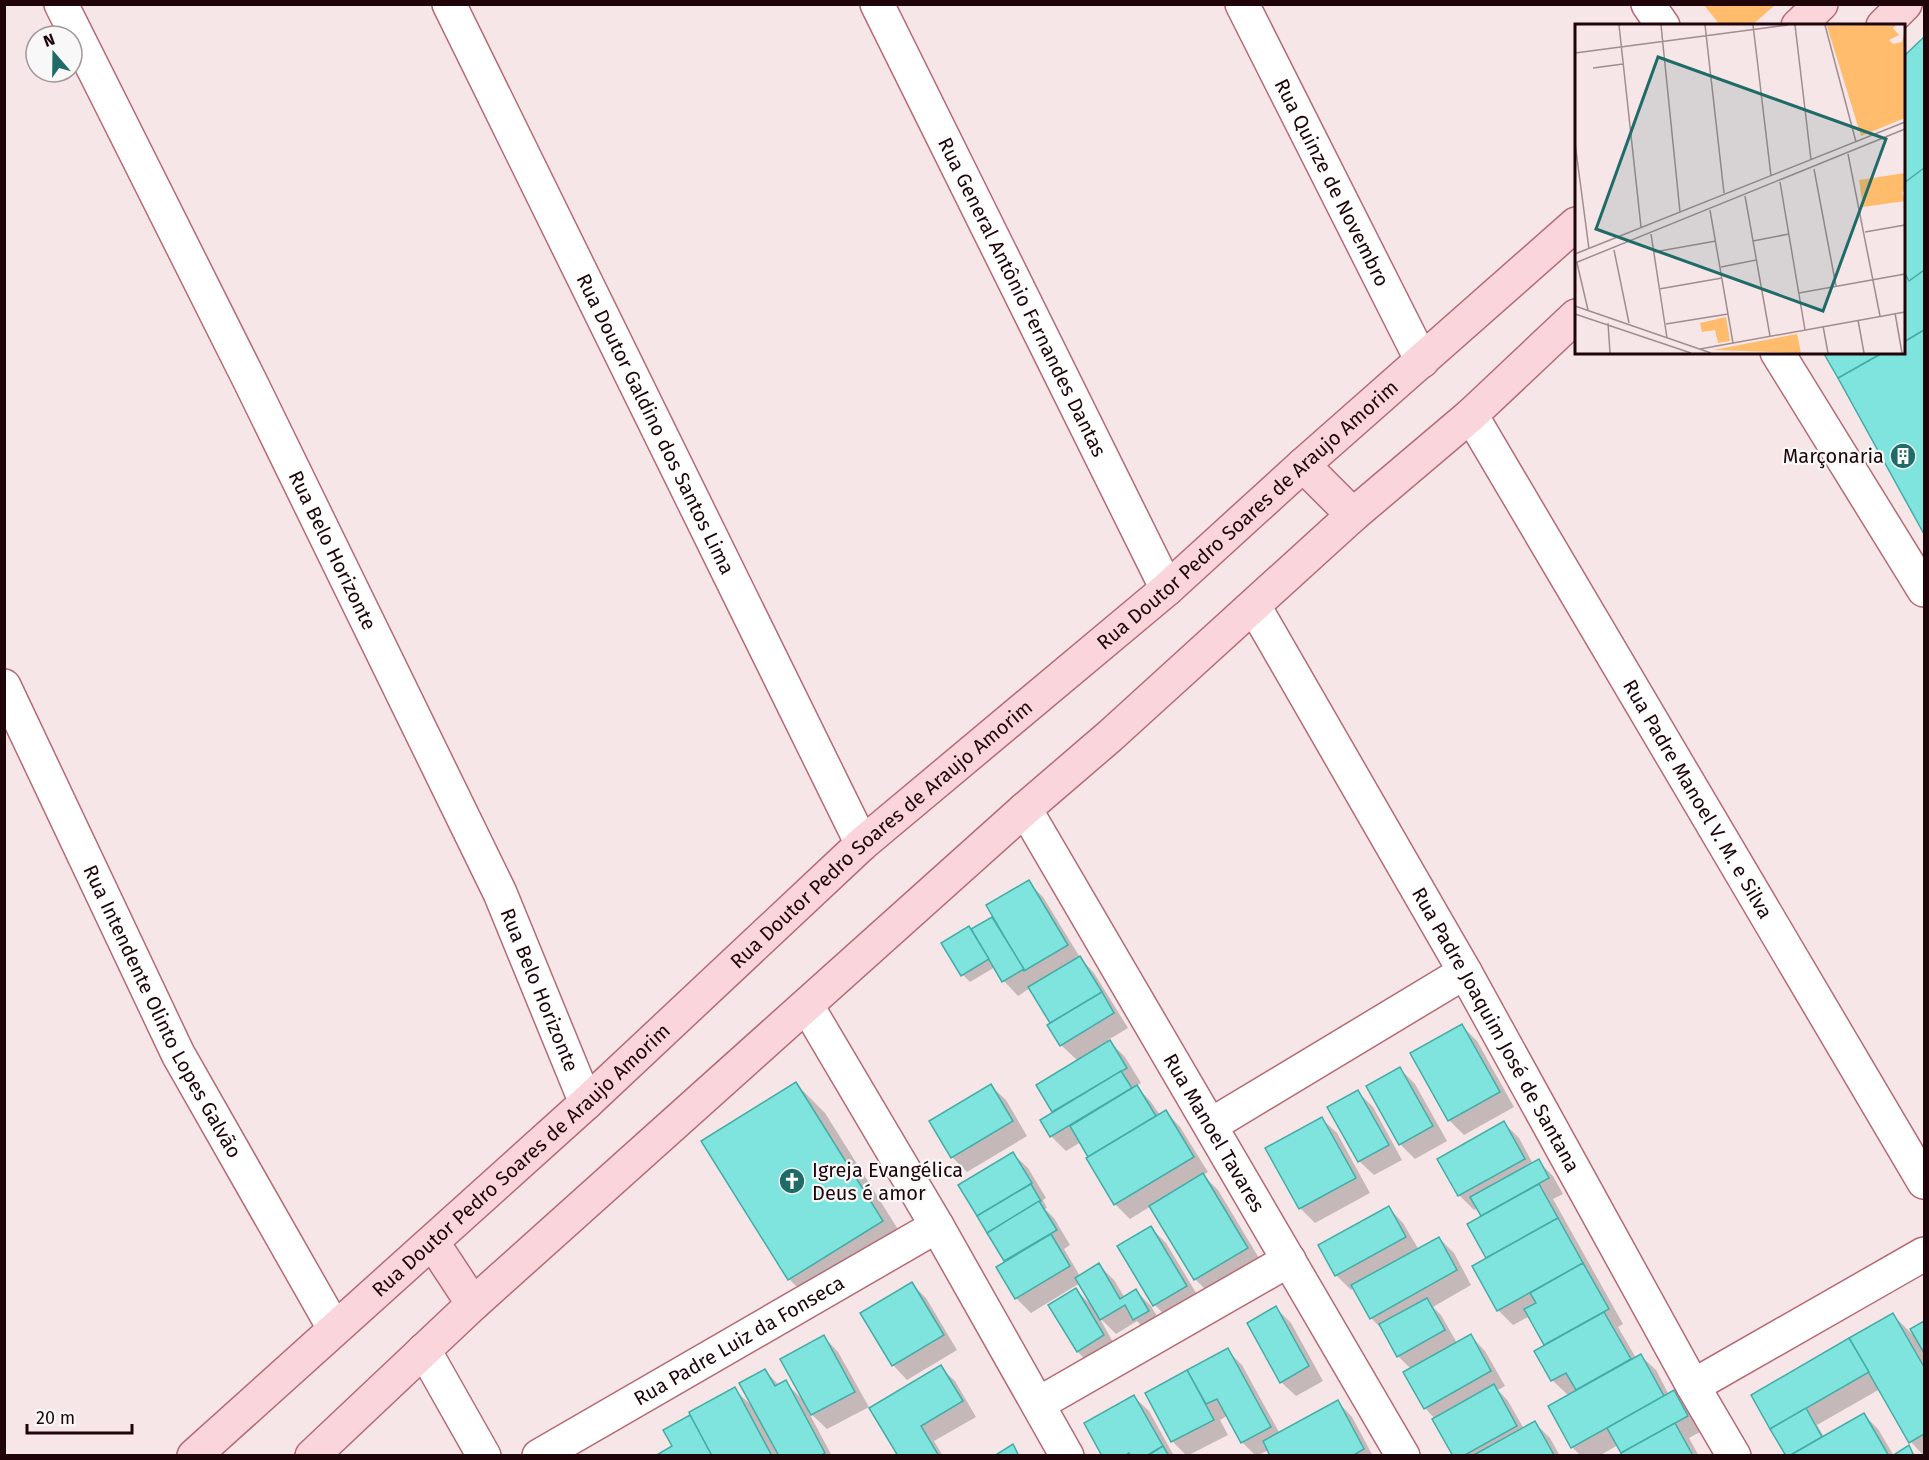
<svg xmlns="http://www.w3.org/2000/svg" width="1929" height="1460" font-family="'Fira Sans',sans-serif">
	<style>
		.green { fill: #febc6c }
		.shadow { fill: #0003 }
		.building { fill: #7fe4dd; stroke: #44aca7; stroke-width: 1.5 }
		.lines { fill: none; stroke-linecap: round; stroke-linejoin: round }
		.street-casing { stroke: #b56b76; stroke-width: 36 }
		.secondary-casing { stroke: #b56b76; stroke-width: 36 }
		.street { stroke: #fff; stroke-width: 33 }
		.secondary { stroke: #fad6dc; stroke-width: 33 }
		.labels { text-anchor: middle; stroke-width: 4.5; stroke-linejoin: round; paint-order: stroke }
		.street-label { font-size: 20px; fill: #1f050a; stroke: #f8f8f8 }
		.poi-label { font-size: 20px; fill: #1f050a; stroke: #f8f8f8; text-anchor: end }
		.inset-road { fill: none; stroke: #a18c8f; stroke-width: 1.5 }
		.view { fill: #1f6b67; fill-opacity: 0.15; stroke: #1f6b67; stroke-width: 3 }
		.inset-edge { fill: none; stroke: #1f050a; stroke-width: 3 }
	</style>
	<rect width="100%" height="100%" fill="#f7e6e8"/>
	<path class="green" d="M1704,5H1775L1751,26L1720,25Z"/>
	<g class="shadow">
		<path d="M1924,39V531L1840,377L1904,352V58Z"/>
		<path d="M1028,882L1043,897L1081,959L1094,973L1128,1028L1108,1040L1125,1057L1141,1083L1136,1086L1151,1102L1160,1115L1166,1112L1180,1127L1208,1172L1203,1175L1218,1190L1262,1263L1210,1294L1196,1280L1151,1206L1130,1219L1115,1204L1081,1142L1066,1151L1051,1136L1042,1120L1054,1113L1038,1085L1078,1061L1061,1045L1052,1024L1030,988L1018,996L1004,981L995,967L970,982L963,975L943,943L972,931L994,917Z"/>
		<path d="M1462,1026L1477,1041L1514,1107L1464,1135L1449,1120Z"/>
		<path d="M1400,1069L1415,1084L1447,1141L1415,1159L1400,1144Z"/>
		<path d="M796,1084L825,1113L911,1250L818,1308L789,1279Z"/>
		<path d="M991,1086L1006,1100L1027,1136L967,1172L952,1157L931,1121Z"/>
		<path d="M1358,1092L1373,1107L1402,1160L1374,1175L1359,1161Z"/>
		<path d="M1322,1119L1337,1133L1370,1193L1315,1223L1300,1208Z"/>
		<path d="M1504,1123L1519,1138L1533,1164L1538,1161L1553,1176L1563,1194L1553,1199L1623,1324L1618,1327L1636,1358L1641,1356L1656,1370L1669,1395L1674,1392L1688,1407L1702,1431L1689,1438L1699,1456H1624L1618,1445L1599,1456H1581L1572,1447L1569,1396L1552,1380L1546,1346L1530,1316L1513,1325L1499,1311L1474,1267L1488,1258L1469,1225L1483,1217L1478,1208L1474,1210L1459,1195Z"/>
		<path d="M1013,1154L1028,1168L1046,1198L1043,1200L1047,1208L1045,1209L1054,1218L1070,1245L1064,1249L1080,1276L1099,1265L1114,1280L1125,1298L1136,1291L1151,1306L1163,1326L1149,1334L1137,1321L1116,1334L1099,1317L1118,1351L1092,1366L1078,1352L1076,1290L1093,1307L1080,1283L1031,1313L1016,1298L1007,1262L960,1185Z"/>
		<path d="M1389,1208L1403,1223L1419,1250L1439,1238L1454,1253L1471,1285L1433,1307L1441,1315L1457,1343L1471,1336L1485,1351L1505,1386L1498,1390L1508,1401L1524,1429L1535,1423L1550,1438L1560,1456H1454L1435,1419L1425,1408L1411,1369L1398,1356L1386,1333L1371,1318L1354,1288L1351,1290L1336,1275L1320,1246Z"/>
		<path d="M1151,1228L1166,1243L1201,1301L1169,1320L1155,1305Z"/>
		<path d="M912,1284L926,1298L957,1350L907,1380L893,1365Z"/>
		<path d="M1276,1308L1291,1323L1323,1381L1296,1396L1281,1382Z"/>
		<path d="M1893,1315L1916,1338L1912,1330L1924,1322V1456L1911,1442L1880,1389L1817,1425L1824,1437L1864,1415L1878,1429L1894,1456H1788L1753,1396Z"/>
		<path d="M824,1337L838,1352L869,1407L827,1429L808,1411L832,1456H658L674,1446L734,1389L753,1407L765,1371L779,1385L785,1382L804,1401Z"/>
		<path d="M1227,1350L1242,1365L1280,1434L1338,1402L1352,1417L1373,1456H1272L1269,1450L1256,1456L1242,1442L1228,1415L1220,1420L1228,1435L1187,1456L1173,1442L1147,1394Z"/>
		<path d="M940,1367L955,1381L976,1417L934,1441L943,1456H900Z"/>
		<path d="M1134,1397L1149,1411L1174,1456H1104Z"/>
	</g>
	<g class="building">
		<path d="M1924,37V330L1904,342V56Z"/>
		<path d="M1924,168V270L1909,281L1904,272V183Z"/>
		<path d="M1924,330V534L1838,378L1884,352H1904V342Z"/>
		<path d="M1823,352H1884L1838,378Z"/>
		<path d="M1029,880L1068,945L1024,971L986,905Z"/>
		<path d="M992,917L1024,969L1002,982L971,929Z"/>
		<path d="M969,926L989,959L961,976L941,943Z"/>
		<path d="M1080,956L1102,992L1050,1023L1028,987Z"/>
		<path d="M1102,992L1114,1013L1060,1046L1047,1025Z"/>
		<path d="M1462,1024L1500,1092L1448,1121L1410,1053Z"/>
		<path d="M1110,1040L1127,1068L1052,1112L1036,1085Z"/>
		<path d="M1400,1067L1433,1126L1399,1145L1366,1086Z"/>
		<path d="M1121,1071L1132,1088L1050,1137L1040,1120Z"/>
		<path d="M796,1082L883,1221L788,1280L701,1141Z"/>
		<path d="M991,1084L1013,1121L951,1158L929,1121Z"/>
		<path d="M1137,1085L1156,1116L1088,1157L1070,1126Z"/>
		<path d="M1358,1090L1389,1145L1358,1162L1327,1107Z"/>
		<path d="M1166,1110L1194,1157L1114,1205L1086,1158Z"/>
		<path d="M1322,1117L1356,1178L1299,1209L1265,1148Z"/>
		<path d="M1504,1121L1525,1159L1458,1196L1437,1159Z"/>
		<path d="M1013,1152L1032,1183L977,1216L958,1185Z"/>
		<path d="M1539,1159L1549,1178L1481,1216L1470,1197Z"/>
		<path d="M1203,1173L1248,1248L1194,1280L1149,1206Z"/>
		<path d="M1031,1184L1041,1201L987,1233L977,1216Z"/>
		<path d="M1539,1184L1558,1218L1486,1258L1467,1224Z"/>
		<path d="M1039,1201L1057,1230L1004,1261L987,1233Z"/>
		<path d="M1389,1206L1406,1237L1335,1276L1318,1245Z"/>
		<path d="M1558,1218L1583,1263L1497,1311L1472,1266Z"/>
		<path d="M1151,1226L1187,1286L1153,1306L1117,1246Z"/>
		<path d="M1051,1234L1070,1266L1015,1299L996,1267Z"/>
		<path d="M1439,1237L1457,1270L1370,1319L1351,1285Z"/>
		<path d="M1099,1263L1120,1299L1136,1289L1149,1311L1133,1320L1125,1305L1100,1320L1075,1278Z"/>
		<path d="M1583,1263L1609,1309L1544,1345L1524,1309L1536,1303L1530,1293Z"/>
		<path d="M912,1282L944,1335L892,1366L860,1313Z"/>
		<path d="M1076,1288L1104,1335L1077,1352L1048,1305Z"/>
		<path d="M1427,1298L1445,1330L1397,1357L1379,1324Z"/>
		<path d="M1276,1306L1309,1366L1280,1383L1247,1323Z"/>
		<path d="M1604,1312L1631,1359L1576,1390L1566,1373L1551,1381L1534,1351Z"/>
		<path d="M1893,1313L1924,1367V1434L1909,1443L1849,1338Z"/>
		<path d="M1924,1321V1353L1910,1329Z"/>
		<path d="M1471,1334L1491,1371L1424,1409L1403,1372Z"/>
		<path d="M824,1335L855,1392L811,1415L780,1359Z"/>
		<path d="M1849,1338L1869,1372L1770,1429L1751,1395Z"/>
		<path d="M1228,1348L1271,1427L1241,1443L1217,1399L1206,1404L1187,1370Z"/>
		<path d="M1641,1354L1664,1396L1571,1448L1548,1406Z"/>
		<path d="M941,1365L963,1401L921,1426L939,1456H898L869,1408Z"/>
		<path d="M765,1369L775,1386L786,1380L825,1453L820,1456H779L739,1383Z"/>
		<path d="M1187,1370L1214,1420L1171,1442L1145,1393Z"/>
		<path d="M1494,1384L1517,1426L1463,1456H1453L1432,1419Z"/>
		<path d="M735,1387L772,1456H712L690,1415L689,1412Z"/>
		<path d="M1674,1390L1688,1416L1621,1453L1607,1428Z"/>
		<path d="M1134,1395L1163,1446L1146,1456H1131L1129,1453L1124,1456H1102L1084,1423Z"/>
		<path d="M1338,1400L1364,1449L1352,1456H1270L1263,1441Z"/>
		<path d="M1806,1408L1822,1437L1789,1456H1786L1770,1429Z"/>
		<path d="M1864,1413L1889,1456H1789L1822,1437Z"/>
		<path d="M690,1415L712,1456H655L672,1446L663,1430Z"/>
		<path d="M1535,1421L1554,1455L1472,1456Z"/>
		<path d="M1675,1423L1692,1454L1689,1456H1622L1621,1453Z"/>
		<path d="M1013,1444L1019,1456H994Z"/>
		<path d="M1909,1445L1914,1456H1892Z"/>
		<path d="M1163,1446L1169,1456H1147Z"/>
	</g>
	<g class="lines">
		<g class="street-casing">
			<g id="street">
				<path id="s1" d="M61,4L250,381L500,893L586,1103"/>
				<path id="s2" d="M449,4L862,844"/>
				<path id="s3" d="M877,4L1167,589"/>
				<path id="s4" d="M1242,4L1422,361"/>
				<path d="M1648,4L1663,26"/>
				<path d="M1777,352L1924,590"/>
				<path id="s5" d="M1471,415L1924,1182"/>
				<path id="s6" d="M1254,606L1465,972L1693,1386L1734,1456"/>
				<path id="s7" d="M4,686L178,1054L334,1328"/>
				<path id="s8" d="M1025,809L1403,1456"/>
				<path d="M807,1006L937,1226L1067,1456"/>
				<path d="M1211,1125L1465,972"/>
				<path d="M424,1350L484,1456"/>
				<path d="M1693,1386L1924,1254"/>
				<path d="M1038,1404L1289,1260"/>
				<path id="s9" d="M539,1456L937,1226"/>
			</g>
		</g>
		<g class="secondary-casing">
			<g id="secondary">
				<path d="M1798,26L1821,4"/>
				<path d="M1883,26L1905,4"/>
				<path d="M1303,465L1353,515"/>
				<path d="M433,1243L473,1304"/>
				<path id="s10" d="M194,1456L586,1103L862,844L1167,589L1303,465L1576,224"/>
				<path d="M312,1456L473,1304L1025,809L1110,736L1353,515L1471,415L1576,316"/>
			</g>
		</g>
		<use href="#street" class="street"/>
		<use href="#secondary" class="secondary"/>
	</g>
	<defs>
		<g id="building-disc" transform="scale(1.35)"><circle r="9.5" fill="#1f6b67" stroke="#f8f8f8"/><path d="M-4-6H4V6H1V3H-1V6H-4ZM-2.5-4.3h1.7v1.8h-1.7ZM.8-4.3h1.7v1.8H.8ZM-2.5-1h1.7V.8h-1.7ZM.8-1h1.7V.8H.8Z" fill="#fff"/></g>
		<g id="church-disc" transform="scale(1.35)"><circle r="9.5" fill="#1f6b67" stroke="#f8f8f8"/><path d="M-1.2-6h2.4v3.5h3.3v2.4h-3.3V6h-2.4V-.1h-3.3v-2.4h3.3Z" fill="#fff"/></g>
	</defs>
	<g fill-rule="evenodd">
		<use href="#building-disc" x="1903" y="456"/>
		<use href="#church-disc" x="792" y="1181"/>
	</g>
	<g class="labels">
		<g class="street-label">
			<text dy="7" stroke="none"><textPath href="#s4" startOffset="200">Rua Quinze de Novembro</textPath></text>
			<text dy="7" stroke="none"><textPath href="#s3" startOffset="327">Rua General Antônio Fernandes Dantas</textPath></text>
			<text dy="7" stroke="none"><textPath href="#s2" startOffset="468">Rua Doutor Galdino dos Santos Lima</textPath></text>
			<text dy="7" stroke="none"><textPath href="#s10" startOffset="1413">Rua Doutor Pedro Soares de Araujo Amorim</textPath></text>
			<text dy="7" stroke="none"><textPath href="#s1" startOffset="610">Rua Belo Horizonte</textPath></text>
			<text dy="7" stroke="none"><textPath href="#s5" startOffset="446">Rua Padre Manoel V. M. e Silva</textPath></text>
			<text dy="7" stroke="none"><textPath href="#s10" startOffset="927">Rua Doutor Pedro Soares de Araujo Amorim</textPath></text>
			<text dy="7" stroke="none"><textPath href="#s1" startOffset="1096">Rua Belo Horizonte</textPath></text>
			<text dy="7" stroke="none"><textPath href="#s7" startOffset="362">Rua Intendente Olinto Lopes Galvão</textPath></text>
			<text dy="7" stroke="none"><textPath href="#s6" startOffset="488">Rua Padre Joaquim José de Santana</textPath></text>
			<text dy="7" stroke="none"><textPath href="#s8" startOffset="375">Rua Manoel Tavares</textPath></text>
			<text dy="7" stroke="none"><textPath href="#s10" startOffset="441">Rua Doutor Pedro Soares de Araujo Amorim</textPath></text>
			<text dy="7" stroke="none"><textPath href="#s9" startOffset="231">Rua Padre Luiz da Fonseca</textPath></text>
		</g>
		<g class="poi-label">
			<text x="1884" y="463">Marçonaria</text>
			<text x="812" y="1177" text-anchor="start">Igreja Evangélica<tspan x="812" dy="23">Deus é amor</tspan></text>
		</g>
	</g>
	<g transform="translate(1575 24)">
		<rect width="330" height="330" fill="#f7e6e8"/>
		<path d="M321,1L318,4L324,11L314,16L318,20L327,18L330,6V94L286,112L252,2ZM330,149V167L327,168L330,177L288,183L284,156ZM151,293L155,317L143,319L140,306L127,308L125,299ZM222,310L226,329L138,326Z" fill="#febc6c"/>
		<path class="inset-road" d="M44,1L66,203M86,1L105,188M130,1L149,169M178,1L196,152M220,1L236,136M250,1L281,118M0,29L213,1M18,44L48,40M0,119L14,225M273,130L305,292M239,145L261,262M205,158L230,306M170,172L195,312M135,186L158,319M290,208L330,201M76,210L92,314M178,217L214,210M39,226L54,299M79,228L141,217M0,230L330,98M0,239L330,105M2,239L13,286M146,243L181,236M84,265L147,254M224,269L330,250M0,282L136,329M320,289L327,329M0,290L116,329M283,296L289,329M33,299L35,329M91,300L153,290M248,302L253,329M125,325L330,288"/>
		<path class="view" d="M83,33L311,115L248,287L21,205Z"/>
		<rect width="330" height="330" class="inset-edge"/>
	</g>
	<rect width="1929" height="1460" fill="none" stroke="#1f050a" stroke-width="12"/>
	<g transform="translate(54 54) rotate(340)"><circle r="28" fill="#f8f8f8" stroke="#a19799" stroke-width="1.5"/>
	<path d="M0-4.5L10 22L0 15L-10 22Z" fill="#1f6b67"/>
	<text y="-9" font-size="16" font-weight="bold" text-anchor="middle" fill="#1f050a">N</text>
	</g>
	<path d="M27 1424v9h105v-9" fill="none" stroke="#1f050a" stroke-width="3"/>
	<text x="36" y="1424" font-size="18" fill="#1f050a" stroke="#f8f8f8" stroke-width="4.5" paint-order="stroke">20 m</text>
</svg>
